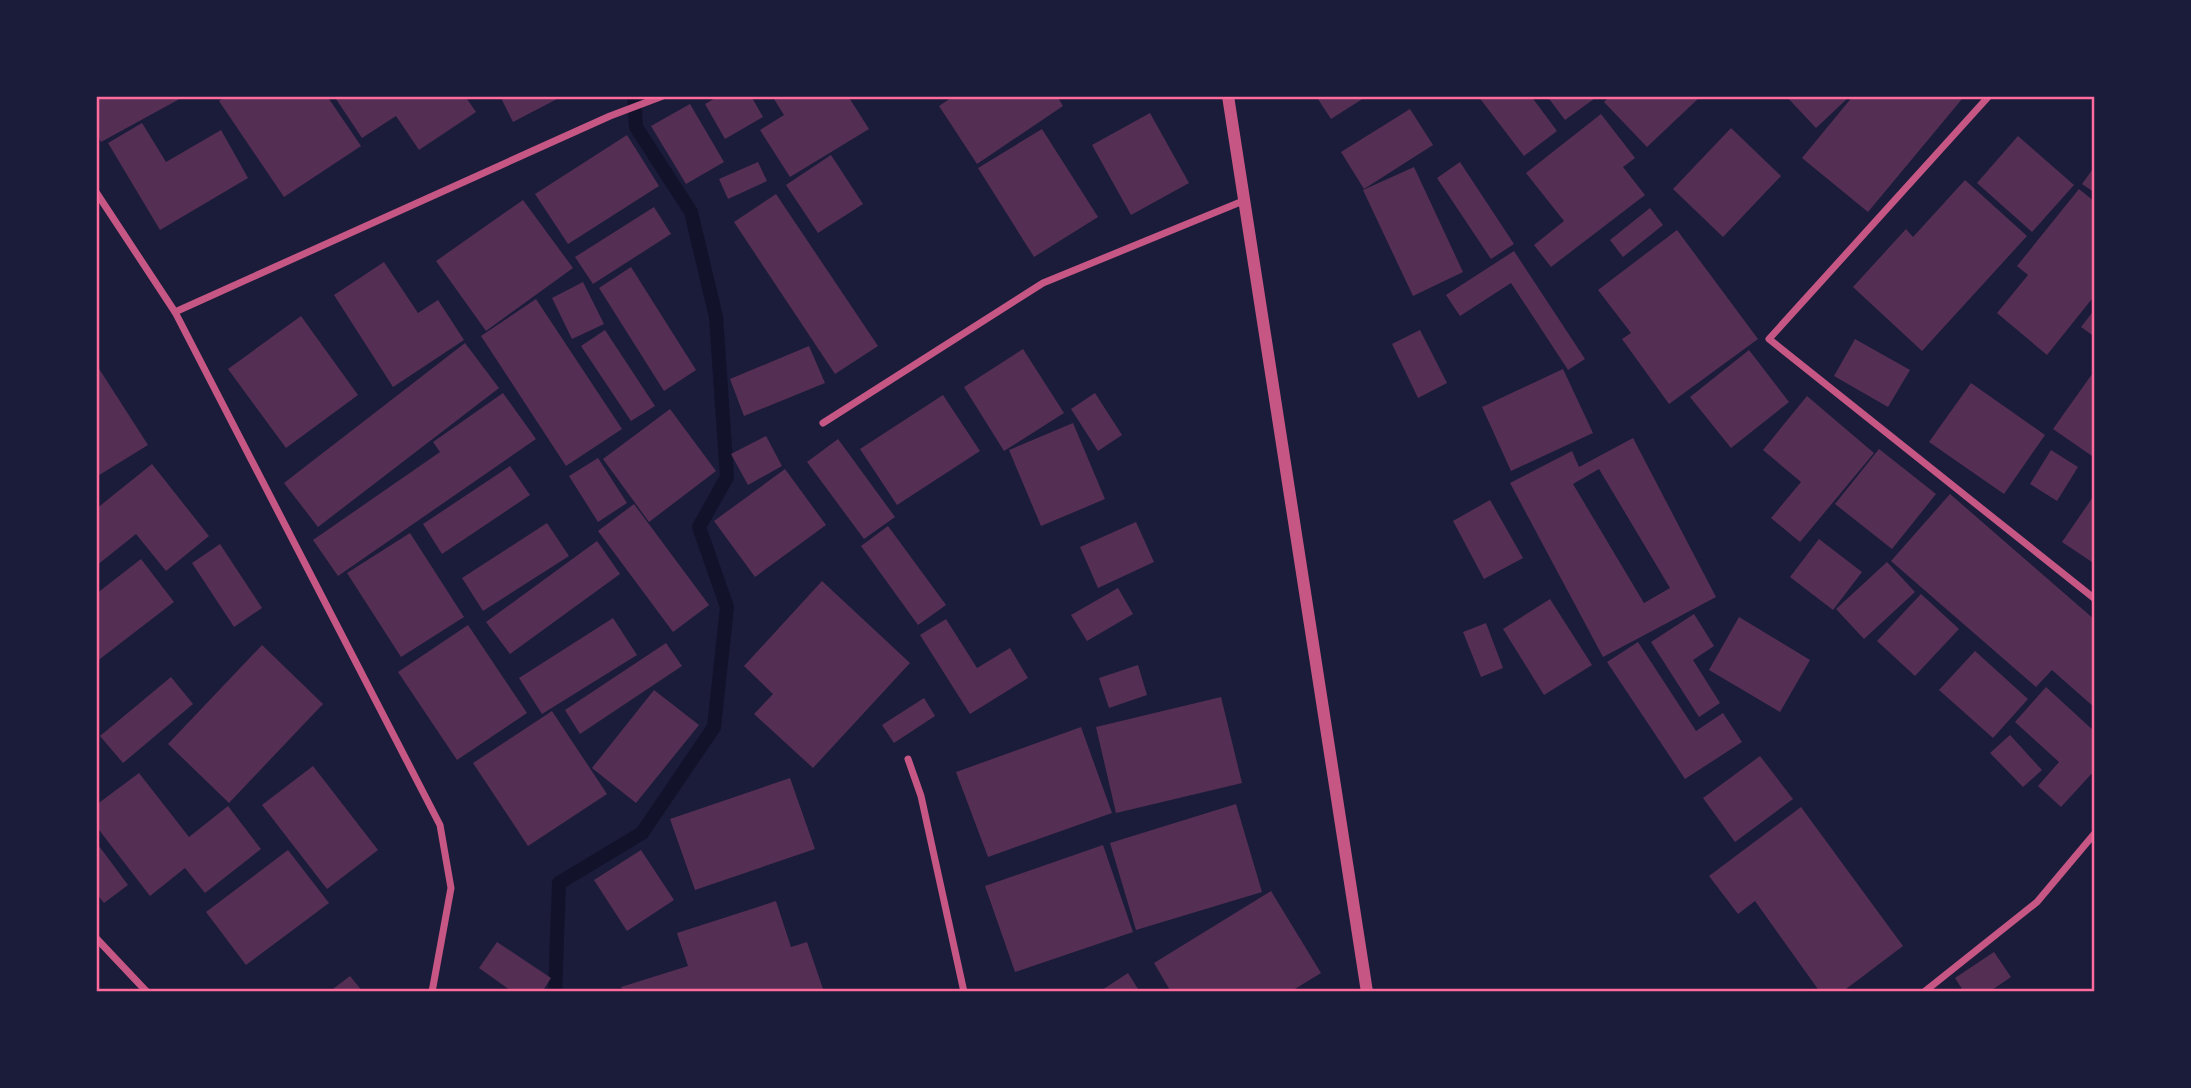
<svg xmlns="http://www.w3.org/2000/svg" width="2191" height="1088" font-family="Helvetica,sans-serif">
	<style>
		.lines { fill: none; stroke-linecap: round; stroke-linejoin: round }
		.stream { stroke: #12122b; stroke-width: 14 }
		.building { fill: #542f53; fill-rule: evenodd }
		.minor { stroke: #c65784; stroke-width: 7 }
		.tertiary { stroke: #c65784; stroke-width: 12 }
		.neatline { fill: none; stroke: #ff6b9d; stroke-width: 2.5 }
	</style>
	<rect width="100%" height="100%" fill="#1b1b3a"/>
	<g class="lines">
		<path class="stream" d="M555,992L559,883L642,833L714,727L727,607L699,527L727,477L716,317L691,212L636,127L634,96"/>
	</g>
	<g class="building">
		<path d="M96,96H185L101,142L96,133Z"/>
		<path d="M226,96H327L361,146L284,197L219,101Z"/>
		<path d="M334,96H465L476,112L419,150L396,116L362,138Z"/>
		<path d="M500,96H555L557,99L513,122Z"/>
		<path d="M719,96H751L763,117L725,139L705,104Z"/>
		<path d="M772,96H848L869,129L790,177L760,130L784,115Z"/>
		<path d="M954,96H1057L1063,106L977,164L939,106Z"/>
		<path d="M1316,96H1367L1331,119Z"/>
		<path d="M1478,96H1531L1557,131L1524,156Z"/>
		<path d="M1547,96H1598L1565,120Z"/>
		<path d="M1610,96H1701L1647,147L1604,102Z"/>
		<path d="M1786,96H1850L1816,128Z"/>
		<path d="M1853,96H1959L1962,99L1868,212L1802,158Z"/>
		<path d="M690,104L724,162L686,184L651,126Z"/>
		<path d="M1410,109L1433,145L1364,189L1341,152Z"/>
		<path d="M1150,113L1189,183L1131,215L1092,145Z"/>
		<path d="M1601,114L1635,158L1623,167L1645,195L1551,267L1534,245L1564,221L1526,173Z"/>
		<path d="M142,123L166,162L221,130L248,178L160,230L108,143Z"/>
		<path d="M1731,128L1781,176L1723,237L1673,189Z"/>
		<path d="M1042,129L1098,217L1034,257L978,168Z"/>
		<path d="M627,135L659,186L568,244L535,194Z"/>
		<path d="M2018,136L2074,185L2032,232L1977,183Z"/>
		<path d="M831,155L863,204L818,233L786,185Z"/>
		<path d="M758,162L767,181L728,199L719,179Z"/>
		<path d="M1460,162L1514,244L1491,259L1437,178Z"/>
		<path d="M2095,166V193L2082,184Z"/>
		<path d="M1414,167L1463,272L1413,296L1363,190Z"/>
		<path d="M1965,180L2027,236L1922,351L1853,287L1906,229L1913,237Z"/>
		<path d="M2079,189L2095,202V295L2047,355L1997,313L2028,275L2017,266Z"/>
		<path d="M776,194L878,346L835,374L734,222Z"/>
		<path d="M523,200L573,268L486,331L436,261Z"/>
		<path d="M654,207L671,234L593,284L575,257Z"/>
		<path d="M1650,208L1663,225L1623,257L1610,240Z"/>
		<path d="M1677,230L1758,339L1669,404L1622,339L1631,333L1598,290Z"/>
		<path d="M1514,251L1585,359L1568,370L1511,283L1460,316L1446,295Z"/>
		<path d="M384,262L418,313L438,300L464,340L393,387L334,295Z"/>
		<path d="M631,267L696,370L664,391L599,288Z"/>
		<path d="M583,282L604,324L572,339L552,298Z"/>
		<path d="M536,299L622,429L566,466L481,336Z"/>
		<path d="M2095,309V337L2081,327Z"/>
		<path d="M301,316L358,395L286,448L228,369Z"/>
		<path d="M605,330L655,406L631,421L581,346Z"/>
		<path d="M1420,330L1447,383L1418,398L1392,344Z"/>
		<path d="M1855,339L1910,370L1888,407L1834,376Z"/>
		<path d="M465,343L499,388L318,527L284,483Z"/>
		<path d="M809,346L825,383L744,416L730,379Z"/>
		<path d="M1023,349L1064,413L1004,451L964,387Z"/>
		<path d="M1749,350L1789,402L1731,448L1690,397Z"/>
		<path d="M96,364L148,445L96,477Z"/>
		<path d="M1563,369L1593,433L1511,471L1482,407Z"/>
		<path d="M2095,370V451L2092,456L2053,429Z"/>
		<path d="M1971,383L2045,435L2004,494L1929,442Z"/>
		<path d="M503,393L536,439L338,576L313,540L440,452L433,442Z"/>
		<path d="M1095,393L1122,435L1098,451L1071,409Z"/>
		<path d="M943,395L980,451L897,505L860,449Z"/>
		<path d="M1807,396L1874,453L1800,542L1771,518L1801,482L1763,450Z"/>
		<path d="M670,409L716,471L649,522L603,459Z"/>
		<path d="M1073,423L1105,499L1041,526L1009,450Z"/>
		<path d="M766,436L782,466L748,485L731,454Z"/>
		<path d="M1633,438L1716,597L1603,657L1510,483L1572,451L1579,467ZM1599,469L1670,588L1644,603L1573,484Z"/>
		<path d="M838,439L895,517L864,539L807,462Z"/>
		<path d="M1879,449L1936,494L1892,549L1835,504Z"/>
		<path d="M2051,450L2078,467L2057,501L2030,484Z"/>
		<path d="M598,458L627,503L598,522L569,476Z"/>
		<path d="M152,464L209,536L166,571L136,534L96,566V509Z"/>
		<path d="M510,466L530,495L442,554L423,524Z"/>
		<path d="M785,469L826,525L755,577L714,521Z"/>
		<path d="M1950,494L2095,620V708L2052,670L2036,687L1891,561Z"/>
		<path d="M2095,494V564L2062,542Z"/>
		<path d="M1490,500L1523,558L1484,579L1453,521Z"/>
		<path d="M634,504L709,605L673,632L598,531Z"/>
		<path d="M1136,522L1154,562L1098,588L1080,547Z"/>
		<path d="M547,523L569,556L483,611L462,578Z"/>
		<path d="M888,526L946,605L918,625L861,546Z"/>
		<path d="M410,533L464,617L401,657L347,573Z"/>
		<path d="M1819,539L1862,572L1833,610L1790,577Z"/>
		<path d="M597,541L620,574L510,654L486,622Z"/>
		<path d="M220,544L262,608L234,627L192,563Z"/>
		<path d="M141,559L174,602L96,662V594Z"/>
		<path d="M1887,562L1915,592L1864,639L1836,609Z"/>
		<path d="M822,581L910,663L813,768L754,714L773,694L744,666Z"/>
		<path d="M1118,588L1133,614L1087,641L1071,615Z"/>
		<path d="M1921,594L1959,629L1915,676L1877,641Z"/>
		<path d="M1550,599L1592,665L1544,695L1503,629Z"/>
		<path d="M1694,614L1714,646L1693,660L1720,703L1699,717L1651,642Z"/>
		<path d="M1739,617L1810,660L1780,712L1709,670Z"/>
		<path d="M613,618L637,655L542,714L519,678Z"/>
		<path d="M946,619L977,668L1010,648L1028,678L970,714L920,635Z"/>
		<path d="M1486,623L1503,668L1481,677L1463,632Z"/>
		<path d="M468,625L527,713L457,760L398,672Z"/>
		<path d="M1638,642L1696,731L1723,713L1742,742L1685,779L1607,662Z"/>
		<path d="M666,643L682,666L580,734L565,710Z"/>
		<path d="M262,645L323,704L229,803L168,744Z"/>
		<path d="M1975,651L2028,699L1993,738L1939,690Z"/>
		<path d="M1138,665L1147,695L1109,708L1099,678Z"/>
		<path d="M171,677L193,704L123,763L100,736Z"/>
		<path d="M2046,687L2095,732V770L2061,807L2038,786L2059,762L2015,722Z"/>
		<path d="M654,690L699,725L636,803L592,768Z"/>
		<path d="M1221,697L1242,783L1116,813L1096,727Z"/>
		<path d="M924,698L935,716L894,743L882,725Z"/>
		<path d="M552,711L607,794L528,846L473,763Z"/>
		<path d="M1081,727L1112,813L988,857L956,772Z"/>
		<path d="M2010,735L2042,770L2023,787L1990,753Z"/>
		<path d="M1760,756L1793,799L1735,842L1703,798Z"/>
		<path d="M313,766L378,850L327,889L262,805Z"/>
		<path d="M139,773L189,837L228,806L261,849L205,893L185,868L150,896L96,826V805Z"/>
		<path d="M790,778L815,849L695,890L670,819Z"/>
		<path d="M1236,804L1262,892L1136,930L1110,843Z"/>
		<path d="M1801,807L1903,946L1842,992H1820L1755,901L1738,914L1709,876Z"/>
		<path d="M96,842L128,885L104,903L96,893Z"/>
		<path d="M1103,845L1133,932L1015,972L985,886Z"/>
		<path d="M288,850L329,903L246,965L206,912Z"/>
		<path d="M641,850L674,900L627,931L594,880Z"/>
		<path d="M1271,891L1321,973L1290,992H1171L1154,963Z"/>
		<path d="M776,901L791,947L807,942L824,992H623L621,987L688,966L677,933Z"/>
		<path d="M497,942L551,978L542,992H513L479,968Z"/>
		<path d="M1994,952L2011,977L1989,992H1964L1955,978Z"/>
		<path d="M1128,973L1140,992H1099Z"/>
		<path d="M350,976L363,992H329Z"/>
	</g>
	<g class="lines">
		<g class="minor">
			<path d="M1989,96L1769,339L2095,599"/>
			<path d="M96,192L175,312L440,825L451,888L432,992"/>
			<path d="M175,312L610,116L663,96"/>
			<path d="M823,423L1043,283L1243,201"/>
			<path d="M908,759L921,796L964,992"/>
			<path d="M96,938L147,992"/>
			<path d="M1924,992L2037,902L2095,833"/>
		</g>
		<path class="tertiary" d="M1228,96L1367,992"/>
	</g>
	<rect width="2191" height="1088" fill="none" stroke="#1b1b3a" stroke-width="196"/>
	<rect x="98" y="98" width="1995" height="892" class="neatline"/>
</svg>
